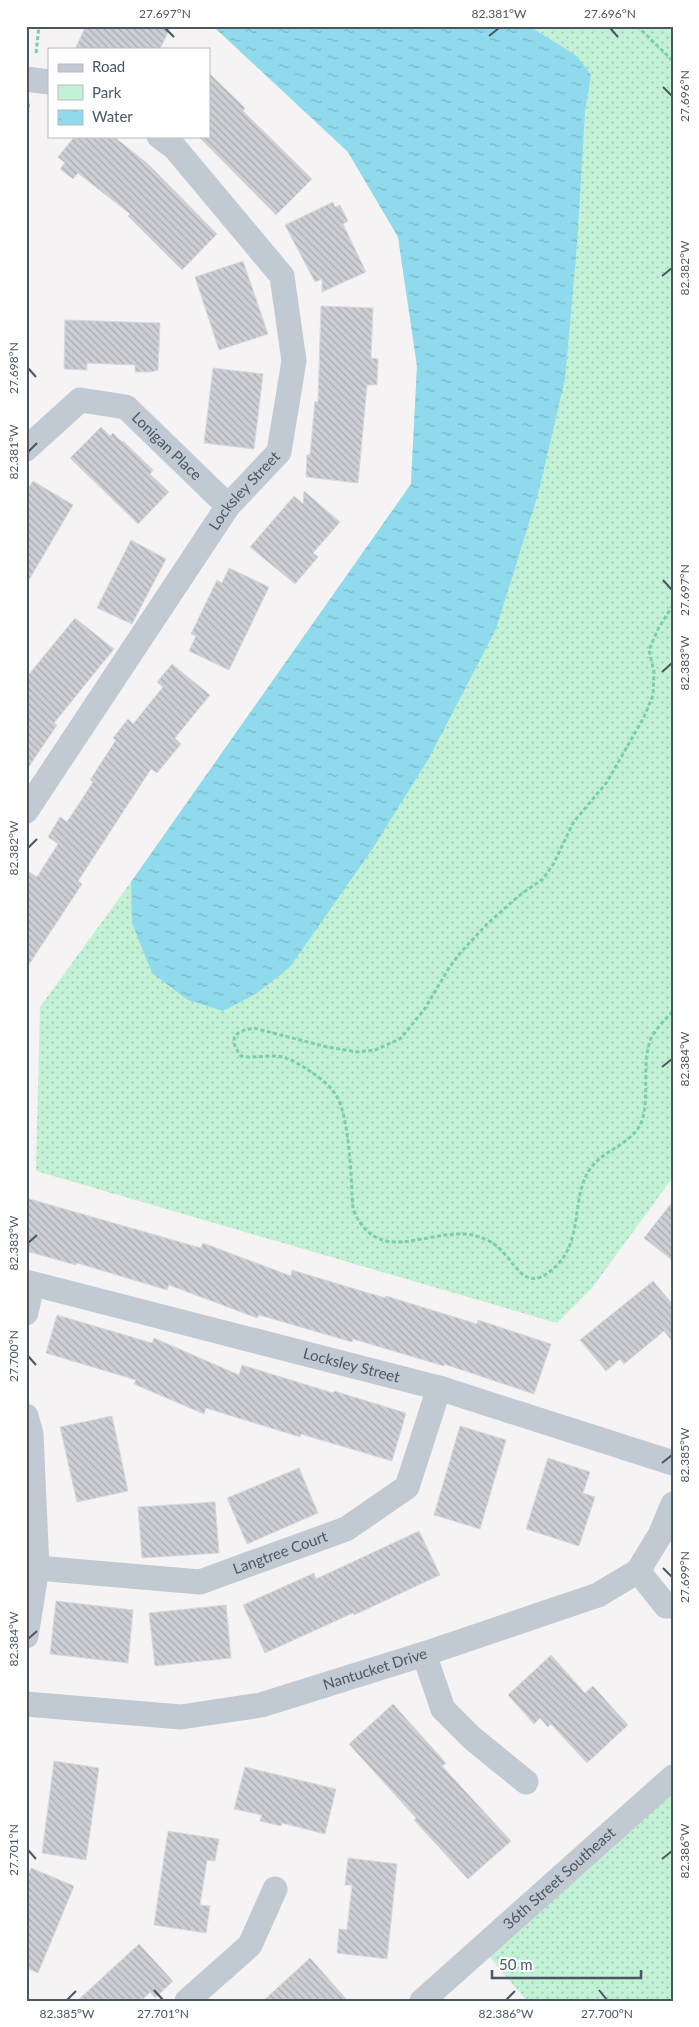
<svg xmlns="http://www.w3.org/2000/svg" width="699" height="2027" font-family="Lato,sans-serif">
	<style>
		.green { fill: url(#green-dots) }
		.water { fill: url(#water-ripples) }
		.building { fill: url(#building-back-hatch); stroke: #d7d9de }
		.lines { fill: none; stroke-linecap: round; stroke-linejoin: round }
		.path { stroke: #7ad0a6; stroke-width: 3; stroke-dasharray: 4 2.5; stroke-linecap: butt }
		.minor { stroke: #c1cad2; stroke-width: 25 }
		.ticks { fill: none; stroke: #4a5661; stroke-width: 2 }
		.labels { text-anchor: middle; stroke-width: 4; stroke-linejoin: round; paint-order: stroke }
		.street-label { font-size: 15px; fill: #4a5661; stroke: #fff }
		.neatline { fill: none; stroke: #4a5661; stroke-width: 2 }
		.ticks-label { font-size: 12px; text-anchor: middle; fill: #4a5661 }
	</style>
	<defs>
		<pattern id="green-dots" width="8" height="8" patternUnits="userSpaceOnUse" patternTransform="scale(1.25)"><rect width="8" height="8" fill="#c3f1d5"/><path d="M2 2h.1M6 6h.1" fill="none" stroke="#a0c6b0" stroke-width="1.8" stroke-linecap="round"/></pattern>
		<pattern id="water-ripples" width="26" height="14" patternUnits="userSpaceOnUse" patternTransform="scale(1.25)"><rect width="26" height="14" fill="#90daee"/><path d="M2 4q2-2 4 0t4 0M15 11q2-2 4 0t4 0" fill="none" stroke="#78b4c4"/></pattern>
		<pattern id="building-back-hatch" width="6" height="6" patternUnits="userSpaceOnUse" patternTransform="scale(1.25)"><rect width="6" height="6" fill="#cdcfd5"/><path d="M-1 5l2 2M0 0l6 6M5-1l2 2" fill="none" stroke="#a8abb0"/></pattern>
	</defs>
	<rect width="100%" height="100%" fill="#f5f3f3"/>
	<g class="green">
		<path d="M213,26H673V1177L592,1288L557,1323L36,1171L40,1007L131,882L411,484L417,366L398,237L348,152Z"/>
		<path d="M673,1791V2001H527L488,1955Z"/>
	</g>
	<path class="water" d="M213,26H529L577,56L591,75L585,112L577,245L565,379L538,494L496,629L429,758L373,848L290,967L257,993L223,1011L188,1000L152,973L132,923L131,882L411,484L417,366L398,237L348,152Z"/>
	<g class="building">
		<path d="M86,26H171L160,49H75Z"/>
		<path d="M209,73L245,108L243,111L312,179L276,215L198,136H209Z"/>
		<path d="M75,136H113L148,164L217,234L182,270L128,216L130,214L78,173L73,179L60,169L65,163L58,157Z"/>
		<path d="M333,202L335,207L340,205L348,221L343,224L366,272L322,292V279L315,282L285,225Z"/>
		<path d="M243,261L268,334L219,350L195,277Z"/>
		<path d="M321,306L373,308L371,358L378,359L377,385H367L358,483L306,477L307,455H310L315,401L318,402Z"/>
		<path d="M65,320L160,323L158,370L151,372H135V365L87,363V370L64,369Z"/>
		<path d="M213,368L263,374L254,449L204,443Z"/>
		<path d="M101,427L110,436L113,433L122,442L123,441L153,470L150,474L169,492L138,524L70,458Z"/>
		<path d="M33,481L73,505L26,585V492Z"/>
		<path d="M304,491L340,522L313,553L318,557L295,584L250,547L294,496L303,504Z"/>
		<path d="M131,540L166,559L132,624L97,608Z"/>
		<path d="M229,568L269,587L229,670L189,651L196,636L191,634L217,580L222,583Z"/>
		<path d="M75,618L114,649L54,723L57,725L26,771V678Z"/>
		<path d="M172,664L210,695L175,738L181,744L157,773L151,769L78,881L82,884L26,969V870L37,877L58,844L48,837L60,817L67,822L93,782L90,780L116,740L113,738L128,719L133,724L163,687L157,682Z"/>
		<path d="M26,1198L201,1248L203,1243L291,1276L292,1270L385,1298L386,1296L477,1324L478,1320L551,1344L534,1394L444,1364V1366L353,1339L352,1342L259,1315L257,1318L169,1285L167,1290L77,1263L76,1265L26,1251Z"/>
		<path d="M673,1201V1261L644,1238Z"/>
		<path d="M653,1281L673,1305V1342L664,1331L624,1364L620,1359L606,1371L580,1340Z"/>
		<path d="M57,1315L152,1343L154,1338L239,1375L242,1365L333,1393L334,1391L406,1413L392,1461L301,1434L300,1437L206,1408L204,1414L134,1384L136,1380L46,1353Z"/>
		<path d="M112,1416L128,1491L77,1502L60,1427Z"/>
		<path d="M460,1426L506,1440L480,1529L434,1515Z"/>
		<path d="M548,1458L590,1472L583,1493L595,1497L579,1546L526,1529Z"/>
		<path d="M299,1468L318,1513L247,1544L227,1498Z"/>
		<path d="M215,1502L219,1553L142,1558L138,1507Z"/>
		<path d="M419,1531L440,1575L354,1615L353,1613L265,1653L243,1605L314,1573L316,1579Z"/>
		<path d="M56,1601L133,1610L128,1663L50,1654Z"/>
		<path d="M226,1605L231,1658L155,1666L149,1613Z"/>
		<path d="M551,1655L585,1693L593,1686L628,1725L587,1763L551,1724L548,1727L540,1718L534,1724L508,1695Z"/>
		<path d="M393,1704L446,1763L442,1766L511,1841L468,1879L414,1820L416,1818L349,1744Z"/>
		<path d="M54,1761L99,1768L86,1860L42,1853Z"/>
		<path d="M245,1767L336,1789L325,1834L282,1823L281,1826L260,1821L262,1815L234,1809Z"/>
		<path d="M168,1831L219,1839L215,1861L207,1860L200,1905L210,1906L206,1933L154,1925Z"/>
		<path d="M348,1858L397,1864L387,1959L337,1953L339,1929L347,1930L352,1885H345Z"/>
		<path d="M31,1868L74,1886L38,1973L26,1968V1879Z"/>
		<path d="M139,1944L173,1981L155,1998L150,1992L141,2001H77Z"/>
		<path d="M310,1958L348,2001H263Z"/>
	</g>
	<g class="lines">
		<g class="path">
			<path d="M637,26L673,61"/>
			<path d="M36,53L39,26"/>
			<path d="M26,127L29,101"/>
			<path d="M673,605L658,629L649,650L654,672L653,695L644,717L607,782L573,823L554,863L543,879L521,894L487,924L461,952L449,968L424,1010L400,1039L375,1050L358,1052L327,1047L254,1028C235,1031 227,1038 241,1056C254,1059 269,1054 283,1057C291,1059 300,1065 307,1069C317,1076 329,1084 336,1095C350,1117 351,1181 353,1209C378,1269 428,1227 473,1235C479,1237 489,1240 494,1244C517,1260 524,1300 558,1264C582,1239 572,1200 588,1172C601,1149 637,1144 643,1117C649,1092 642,1065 650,1041C654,1030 665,1020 673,1011"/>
		</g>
		<g class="minor">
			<path d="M26,79L49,82"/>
			<path id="s1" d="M26,449L80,400L126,407L228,506"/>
			<path id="s2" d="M26,811L228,506L279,452L294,361L282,276L175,148L159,136"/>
			<path id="s3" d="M26,1282L439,1388L673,1463"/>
			<path d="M26,1313L32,1285"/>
			<path d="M26,1416L31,1434L37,1568L26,1636"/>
			<path id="s4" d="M37,1568L200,1582L346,1529L407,1487L439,1388"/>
			<path d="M638,1571L666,1606H673"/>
			<path d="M424,1654L443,1709L472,1738L526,1782"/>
			<path id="s5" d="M26,1704L181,1717L261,1705L424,1654L598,1595L638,1571L660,1535L673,1504"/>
			<path d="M187,2001L250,1945L275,1889"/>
			<path id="s6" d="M422,2001L673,1777"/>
		</g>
	</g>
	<path class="ticks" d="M165,28L174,37M610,28L618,37M489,36L499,28M663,87L672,96M662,276L672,268M28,368L36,377M28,452L37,443M663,580L672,590M662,672L672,663M28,848L37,839M662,1067L672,1059M28,1243L37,1235M28,1356L36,1365M662,1463L672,1455M663,1568L672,1577M28,1639L37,1631M28,1850L36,1859M662,1859L672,1851M154,1990L163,2000M599,1990L607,2000M67,2000L76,1991M506,2000L515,1991"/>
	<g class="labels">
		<g class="street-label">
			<text dy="5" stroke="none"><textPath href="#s1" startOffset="176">Lonigan Place</textPath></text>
			<text dy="5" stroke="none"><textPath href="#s2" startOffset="388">Locksley Street</textPath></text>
			<text dy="5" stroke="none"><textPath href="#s3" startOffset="336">Locksley Street</textPath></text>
			<text dy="5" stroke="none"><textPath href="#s4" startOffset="249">Langtree Court</textPath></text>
			<text dy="5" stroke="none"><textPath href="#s5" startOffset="356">Nantucket Drive</textPath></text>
			<text dy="5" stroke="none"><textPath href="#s6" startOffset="184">36th Street Southeast</textPath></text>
		</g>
	</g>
	<rect width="699" height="2027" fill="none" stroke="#ffffff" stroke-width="55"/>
	<rect x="48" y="48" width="162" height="90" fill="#ffffff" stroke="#b7bbc0"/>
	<rect x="58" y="64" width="25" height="8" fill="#c1cad2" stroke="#b7bbc0"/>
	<text x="92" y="72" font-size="15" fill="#4a5661">Road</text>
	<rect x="58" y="85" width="25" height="15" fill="#c3f1d5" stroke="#b7bbc0"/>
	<text x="92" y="98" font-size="15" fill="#4a5661">Park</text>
	<rect x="58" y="110" width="25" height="15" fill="url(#water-ripples)" stroke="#b7bbc0"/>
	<text x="92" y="122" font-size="15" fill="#4a5661">Water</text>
	<path d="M492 1970v8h149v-8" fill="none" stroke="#4a5661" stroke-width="2.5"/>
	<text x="499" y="1970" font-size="15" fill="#4a5661" stroke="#ffffff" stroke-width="4" paint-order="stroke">50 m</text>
	<rect x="28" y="28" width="644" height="1972" class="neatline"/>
	<g class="ticks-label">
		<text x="165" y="18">27.697°N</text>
		<text x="499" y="18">82.381°W</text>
		<text x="610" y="18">27.696°N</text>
		<text transform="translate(685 96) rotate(-90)" y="4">27.696°N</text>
		<text transform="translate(685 268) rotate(-90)" y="4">82.382°W</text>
		<text transform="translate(14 368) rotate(-90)" y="4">27.698°N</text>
		<text transform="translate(14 452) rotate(-90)" y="4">82.381°W</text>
		<text transform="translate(685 590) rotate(-90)" y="4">27.697°N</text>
		<text transform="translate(685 663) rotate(-90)" y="4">82.383°W</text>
		<text transform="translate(14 848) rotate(-90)" y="4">82.382°W</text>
		<text transform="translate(685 1059) rotate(-90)" y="4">82.384°W</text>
		<text transform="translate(14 1243) rotate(-90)" y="4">82.383°W</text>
		<text transform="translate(14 1356) rotate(-90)" y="4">27.700°N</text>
		<text transform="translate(685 1455) rotate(-90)" y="4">82.385°W</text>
		<text transform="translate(685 1577) rotate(-90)" y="4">27.699°N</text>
		<text transform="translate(14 1639) rotate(-90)" y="4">82.384°W</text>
		<text transform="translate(14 1850) rotate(-90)" y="4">27.701°N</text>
		<text transform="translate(685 1851) rotate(-90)" y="4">82.386°W</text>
		<text x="67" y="2018">82.385°W</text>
		<text x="163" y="2018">27.701°N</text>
		<text x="506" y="2018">82.386°W</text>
		<text x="607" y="2018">27.700°N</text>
	</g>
</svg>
